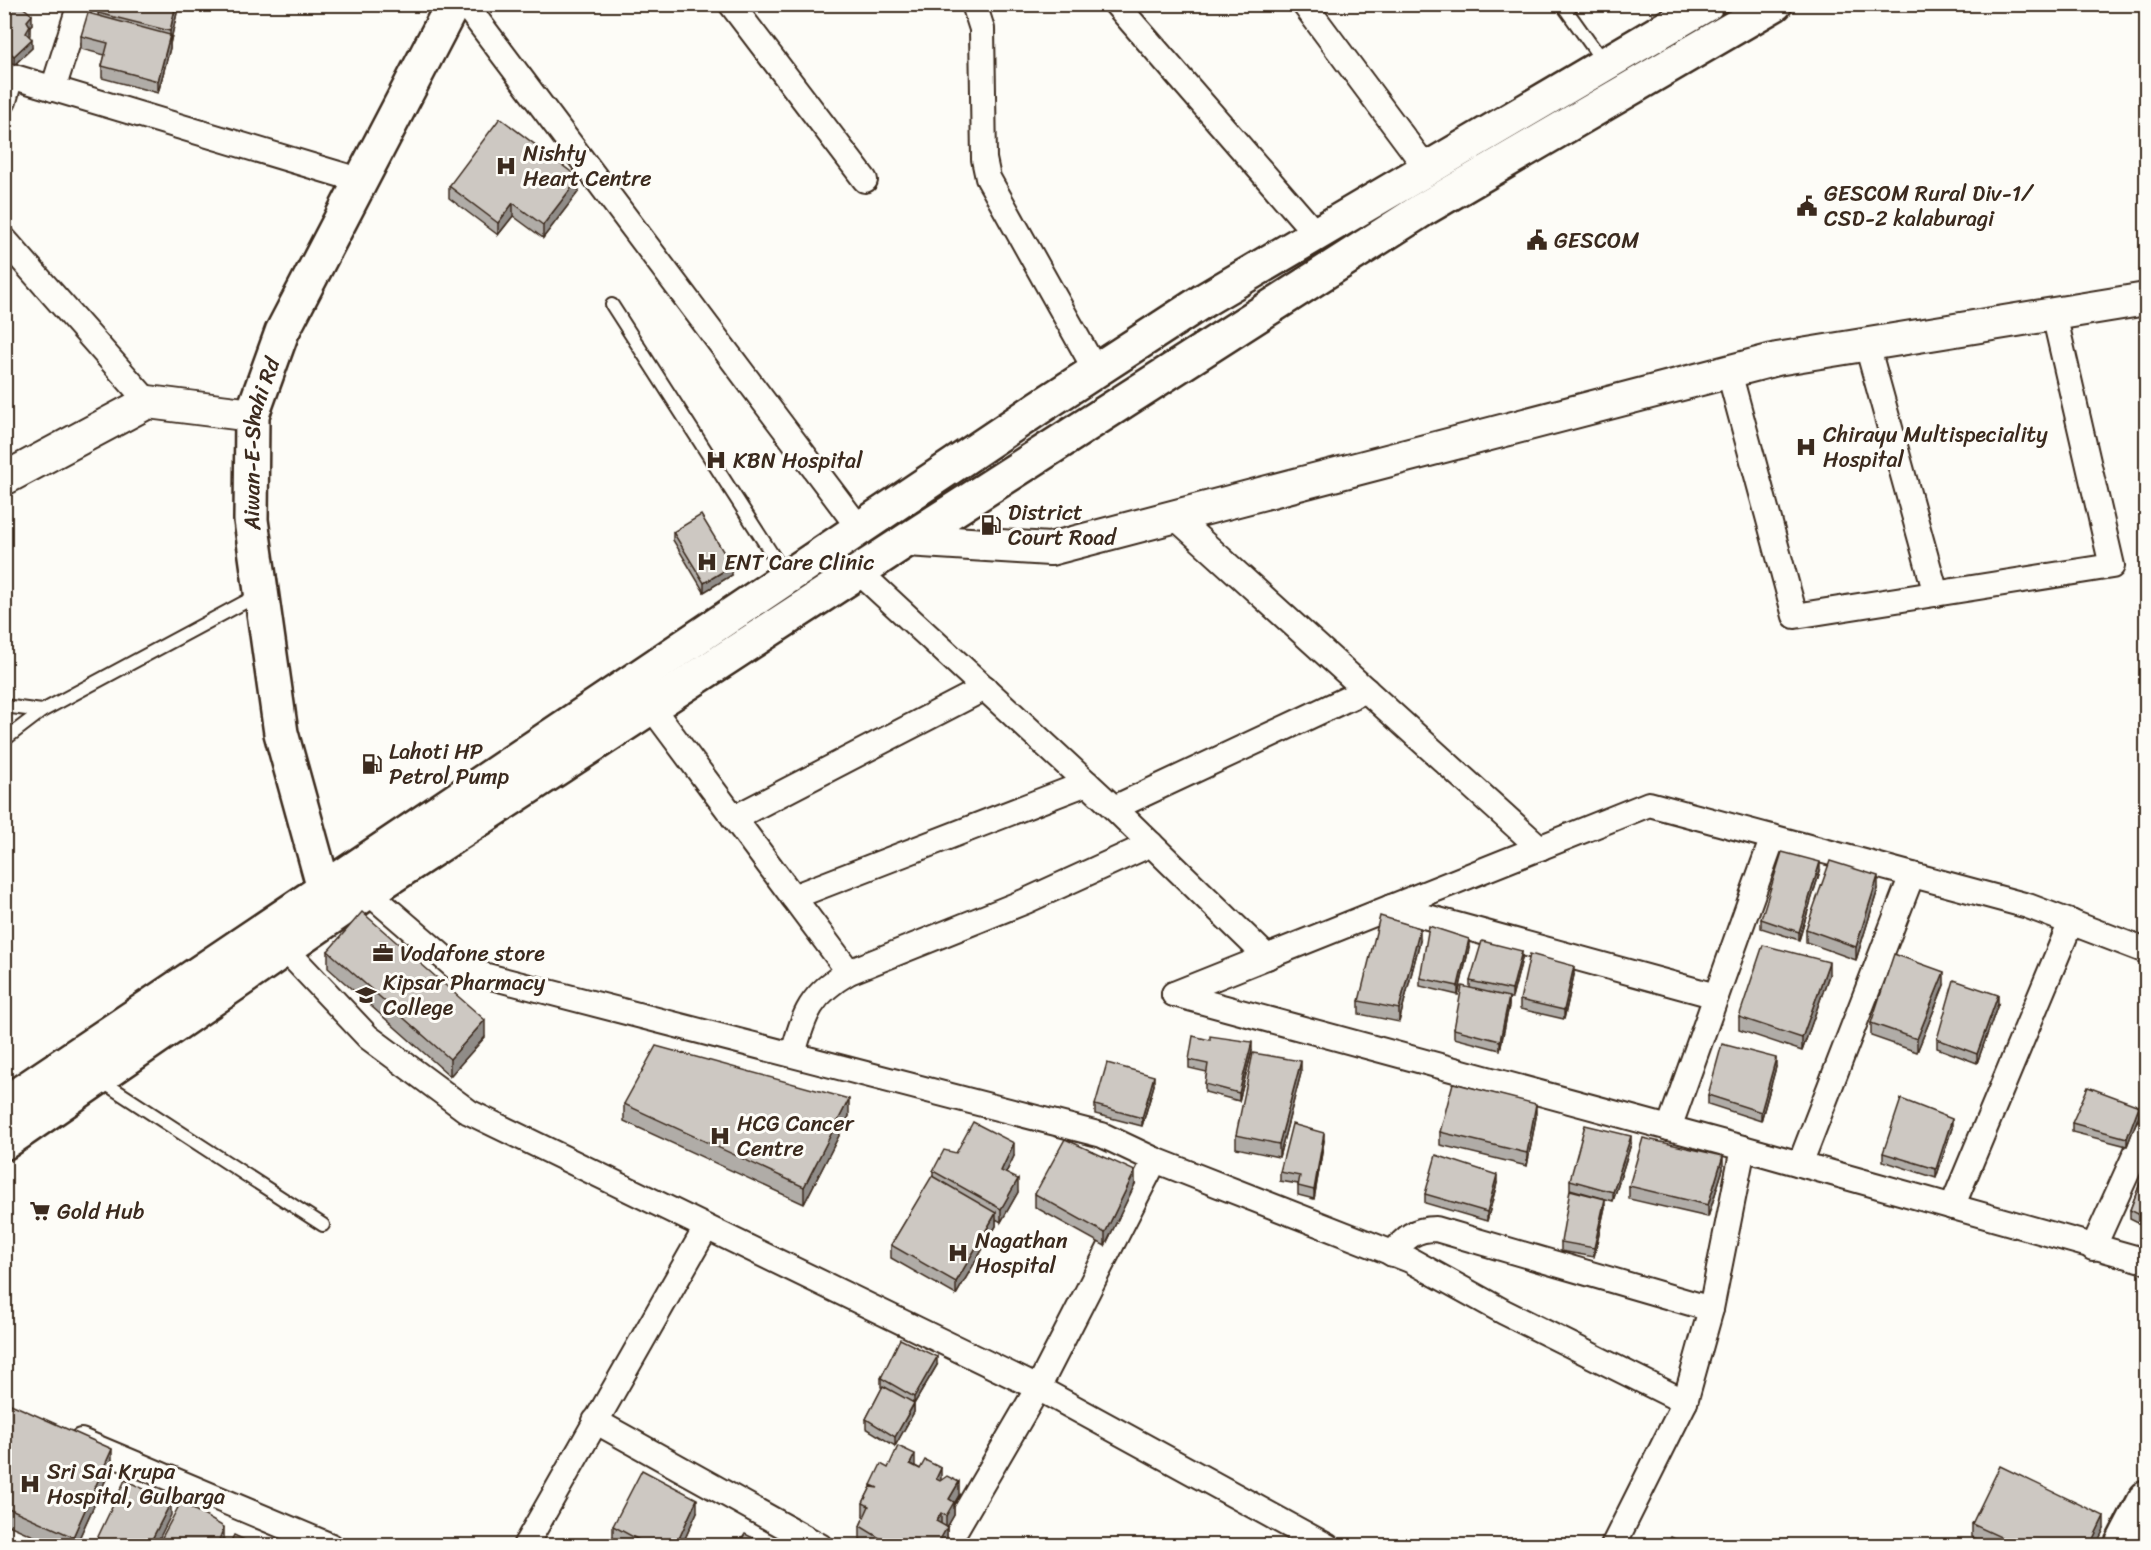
<svg xmlns="http://www.w3.org/2000/svg" width="2151" height="1550" font-family="Sriracha,sans-serif">
	<style>
		.lines { fill: none; stroke-linecap: round; stroke-linejoin: round }
		.service-casing { stroke: #3b2a1e; stroke-width: 16 }
		.minor-casing { stroke: #3b2a1e; stroke-width: 28 }
		.tertiary-casing { stroke: #3b2a1e; stroke-width: 36 }
		.secondary-casing { stroke: #3b2a1e; stroke-width: 38 }
		.primary-casing { stroke: #3b2a1e; stroke-width: 38 }
		.service { stroke: #fdfcf7; stroke-width: 12 }
		.minor { stroke: #fdfcf7; stroke-width: 24 }
		.tertiary { stroke: #fdfcf7; stroke-width: 32 }
		.secondary { stroke: #fdfcf7; stroke-width: 33 }
		.primary { stroke: #fdfcf7; stroke-width: 33 }
		.wall { fill: #b0aca7; stroke: #3b2a1e; stroke-width: 1.5 }
		.shaded-wall { fill: #908c88; stroke: #3b2a1e; stroke-width: 1.5 }
		.building { fill: #cdc8c2; stroke: #3b2a1e; stroke-width: 1.5 }
		.labels { text-anchor: middle; stroke-width: 6; stroke-linejoin: round; paint-order: stroke }
		.poi-label { font-size: 22px; fill: #3b2a1e; stroke: #fdfcf7; text-anchor: start }
		.street-label { font-size: 22px; fill: #3b2a1e; stroke: #fdfcf7 }
	</style>
	<rect width="100%" height="100%" fill="#fdfcf7"/>
	<filter id="ink" filterUnits="userSpaceOnUse"><feTurbulence type="fractalNoise" baseFrequency=".0167" numOctaves="2"/><feDisplacementMap in="SourceGraphic" scale="12" xChannelSelector="R" yChannelSelector="G"/><feConvolveMatrix kernelMatrix="1 2 1 2 8 2 1 2 1" color-interpolation-filters="sRGB"/></filter>
	<g filter="url(#ink)">
		<g class="lines">
			<g class="service-casing">
				<g id="service">
					<path d="M1562,4L1604,63"/>
					<path d="M612,305L786,576"/>
					<path d="M4,706L42,711"/>
					<path d="M4,740L42,711L258,595"/>
					<path d="M100,1080L323,1225"/>
				</g>
			</g>
			<g class="minor-casing">
				<g id="minor">
					<path d="M465,4L859,528"/>
					<path d="M731,4L865,180"/>
					<path d="M974,4L982,29L984,159L988,178L1096,371"/>
					<path d="M1116,4L1315,233"/>
					<path d="M1304,4L1427,169"/>
					<path d="M4,70L11,76L4,101"/>
					<path d="M11,76L362,181"/>
					<path d="M53,89L80,4"/>
					<path d="M4,239L148,402"/>
					<path d="M1867,345L1936,594"/>
					<path d="M1729,372L1795,616L2112,566L2054,314"/>
					<path d="M1174,516L1540,848"/>
					<path d="M859,572L1114,808L1366,690"/>
					<path d="M652,708L849,972"/>
					<path d="M1114,808L1267,957"/>
					<path d="M734,818L985,688"/>
					<path d="M368,892L456,968L1102,1135L1155,1160L1410,1260L1504,1312L1685,1402"/>
					<path d="M793,897L1087,783"/>
					<path d="M1391,907L1716,996"/>
					<path d="M286,950L368,1037L469,1112L1038,1388L1327,1546"/>
					<path d="M1174,994L1649,804L2028,906L2146,951"/>
					<path d="M1174,994L1743,1148L2146,1261"/>
					<path d="M793,1054C804,1013 811,994 849,972L1026,901L1151,844"/>
					<path d="M1669,1128L1773,837"/>
					<path d="M1800,1164L1912,875"/>
					<path d="M1952,1207L2071,922"/>
					<path d="M2093,1248L2146,1131"/>
					<path d="M1392,1254C1406,1237 1414,1229 1436,1229L1711,1309"/>
					<path d="M595,1421L820,1546"/>
					<path d="M81,1441L331,1546"/>
					<path d="M525,1546L706,1228"/>
					<path d="M946,1546L1038,1388L1155,1160"/>
					<path d="M1613,1546L1685,1402L1711,1309L1743,1148"/>
				</g>
			</g>
			<g class="tertiary-casing">
				<g id="tertiary">
					<path d="M4,479L148,402L252,415"/>
					<path d="M907,540L1050,549L1777,359L2146,299"/>
				</g>
			</g>
			<g class="secondary-casing">
				<g id="secondary">
					<path id="s1" d="M331,914L281,733L251,520L252,415L282,332L453,4"/>
					<path d="M2121,1546L2146,1498"/>
				</g>
			</g>
			<g class="primary-casing">
				<g id="primary">
					<path d="M4,1104L1040,407L1206,299L1707,4"/>
					<path d="M4,1143L368,892L907,540L1422,210L1775,4"/>
				</g>
			</g>
			<use href="#service" class="service"/>
			<use href="#minor" class="minor"/>
			<use href="#tertiary" class="tertiary"/>
			<use href="#secondary" class="secondary"/>
			<use href="#primary" class="primary"/>
		</g>
		<g class="wall">
			<path d="M4,4L32,24L30,26L29,36L32,48L14,65L4,55Z"/>
			<path d="M96,4H179L170,44V48L158,93L102,78V66L105,55L81,49V36L98,16L99,7Z"/>
			<path d="M449,186L579,191L543,238L513,216L498,235L449,198Z"/>
			<path d="M673,532L732,575L704,592L673,540Z"/>
			<path d="M1820,871L1799,940L1761,928V919Z"/>
			<path d="M1878,889L1856,960L1806,942V929Z"/>
			<path d="M1420,941L1399,1022L1359,1014V1001Z"/>
			<path d="M1469,948L1458,995L1420,986V978Z"/>
			<path d="M328,951L485,1037L450,1076L328,968Z"/>
			<path d="M1522,959L1512,998H1509V1006L1500,1050L1454,1038V1029L1470,988V981Z"/>
			<path d="M1574,975L1564,1019L1520,1009V1000Z"/>
			<path d="M1829,975L1802,1051L1739,1030V1017Z"/>
			<path d="M1944,985L1917,1052L1871,1036V1023Z"/>
			<path d="M1998,1004L1977,1063L1937,1048V1039Z"/>
			<path d="M1252,1051L1239,1101L1205,1092V1084L1207,1072L1189,1068V1060Z"/>
			<path d="M1776,1067L1761,1121L1708,1104V1095Z"/>
			<path d="M1301,1073L1279,1157L1236,1148V1135Z"/>
			<path d="M1154,1085L1142,1126L1095,1114V1105Z"/>
			<path d="M624,1104L849,1116L804,1204L624,1121Z"/>
			<path d="M2139,1115L2127,1146L2072,1132V1123Z"/>
			<path d="M1536,1117L1527,1166L1440,1145V1132Z"/>
			<path d="M1952,1128L1936,1178L1883,1161V1153Z"/>
			<path d="M1324,1141L1314,1199L1298,1195V1184L1280,1181V1172Z"/>
			<path d="M1631,1144L1613,1201L1570,1189V1180Z"/>
			<path d="M956,1153L1014,1156L1006,1173L1018,1192L1001,1222L996,1219V1226L956,1295L891,1258V1245L933,1176V1171Z"/>
			<path d="M2146,1168V1227L2130,1219V1210Z"/>
			<path d="M1723,1169L1708,1217L1629,1199V1186Z"/>
			<path d="M1497,1183L1487,1221L1425,1203V1194Z"/>
			<path d="M1135,1184L1105,1246L1035,1207V1194Z"/>
			<path d="M1605,1207L1594,1257L1561,1251V1242Z"/>
			<path d="M937,1365L914,1404V1412L895,1446L866,1428V1419L882,1388L881,1387V1378Z"/>
			<path d="M4,1401L112,1466L76,1545H54L4,1523Z"/>
			<path d="M915,1466L941,1480L959,1495L954,1504V1515L947,1527V1540L944,1545H870L860,1539V1526L864,1517L863,1516V1503L871,1487V1485L888,1468Z"/>
			<path d="M697,1512L682,1545H626L613,1538V1526Z"/>
			<path d="M1972,1524L2104,1529L2096,1545H1991L1972,1537Z"/>
		</g>
		<g class="shaded-wall">
			<path d="M176,4H179L170,44V31Z"/>
			<path d="M32,15V24L30,26V35L26,41L27,21Z"/>
			<path d="M170,35V48L158,93V81Z"/>
			<path d="M32,39V48L14,65V56Z"/>
			<path d="M579,178V191L543,238V225Z"/>
			<path d="M513,203V216L498,235V223Z"/>
			<path d="M732,566V575L704,592V583Z"/>
			<path d="M1820,862V871L1799,940V932Z"/>
			<path d="M1878,876V889L1856,960V947Z"/>
			<path d="M1420,928V941L1399,1022V1009Z"/>
			<path d="M1469,939V948L1458,995V986Z"/>
			<path d="M1522,951V959L1512,998V990Z"/>
			<path d="M1829,962V975L1802,1051V1038Z"/>
			<path d="M1574,966V975L1564,1019V1010Z"/>
			<path d="M1944,972V985L1917,1052V1039Z"/>
			<path d="M1998,995V1004L1977,1063V1054Z"/>
			<path d="M1509,997V1006L1500,1050V1041Z"/>
			<path d="M485,1020V1037L450,1076V1059Z"/>
			<path d="M1252,1042V1051L1239,1101V1093Z"/>
			<path d="M1776,1058V1067L1761,1121V1112Z"/>
			<path d="M1301,1061V1073L1279,1157V1144Z"/>
			<path d="M1154,1076V1085L1142,1126V1118Z"/>
			<path d="M849,1099V1116L804,1204V1187Z"/>
			<path d="M1536,1104V1117L1527,1166V1153Z"/>
			<path d="M2139,1106V1115L2127,1146V1138Z"/>
			<path d="M1952,1119V1128L1936,1178V1169Z"/>
			<path d="M1324,1133V1141L1314,1199V1190Z"/>
			<path d="M1631,1136V1144L1613,1201V1192Z"/>
			<path d="M1014,1143V1156L1001,1183V1171Z"/>
			<path d="M1723,1156V1169L1708,1217V1205Z"/>
			<path d="M1135,1171V1184L1105,1246V1233Z"/>
			<path d="M1497,1175V1183L1487,1221V1212Z"/>
			<path d="M1018,1179V1192L1001,1222V1209Z"/>
			<path d="M1605,1199V1207L1594,1257V1248Z"/>
			<path d="M996,1213V1226L956,1295V1282Z"/>
			<path d="M937,1357V1365L914,1404V1412L895,1446V1437L914,1404V1397Z"/>
			<path d="M112,1449V1466L76,1545H73V1537Z"/>
			<path d="M915,1454V1467L910,1464Z"/>
			<path d="M941,1468V1481L936,1492V1479Z"/>
			<path d="M959,1482V1495L954,1504V1515L946,1529V1516L949,1499Z"/>
			<path d="M697,1499V1512L682,1545H676Z"/>
			<path d="M171,1502V1515L156,1545H149Z"/>
			<path d="M941,1513V1526L936,1521Z"/>
			<path d="M2104,1516V1529L2096,1545H2090Z"/>
			<path d="M224,1527V1540L222,1545H217Z"/>
			<path d="M947,1527V1540L944,1545H937Z"/>
		</g>
		<g class="building">
			<path d="M4,4H19L32,15L27,21L30,26L26,33L32,39L14,56L4,47Z"/>
			<path d="M99,4H176L170,31L98,13Z"/>
			<path d="M88,13L170,35L158,81L102,66L108,43L81,36Z"/>
			<path d="M500,118L579,178L543,225L513,203L498,223L449,186Z"/>
			<path d="M701,515L732,566L704,583L673,532Z"/>
			<path d="M1782,852L1820,862L1799,932L1761,919Z"/>
			<path d="M1830,861L1878,876L1856,947L1806,929Z"/>
			<path d="M362,912L485,1020L450,1059L328,951Z"/>
			<path d="M1380,916L1420,928L1399,1009L1359,1001Z"/>
			<path d="M1429,926L1469,939L1458,986L1420,978Z"/>
			<path d="M1482,941L1522,951L1512,990L1470,981Z"/>
			<path d="M1763,945L1829,962L1802,1038L1739,1017Z"/>
			<path d="M1530,954L1574,966L1564,1010L1520,1000Z"/>
			<path d="M1894,954L1944,972L1917,1039L1871,1023Z"/>
			<path d="M1954,980L1998,995L1977,1054L1937,1039Z"/>
			<path d="M1462,986L1509,997L1500,1041L1454,1029Z"/>
			<path d="M1193,1036L1210,1040V1036L1252,1042L1239,1093L1205,1084L1208,1064L1189,1060Z"/>
			<path d="M1722,1044L1776,1058L1761,1112L1708,1095Z"/>
			<path d="M656,1046L849,1099L804,1187L624,1104Z"/>
			<path d="M1253,1053L1301,1061L1279,1144L1236,1135Z"/>
			<path d="M1107,1063L1154,1076L1142,1118L1095,1105Z"/>
			<path d="M1453,1083L1536,1104L1527,1153L1440,1132Z"/>
			<path d="M2088,1087L2139,1106L2127,1138L2072,1123Z"/>
			<path d="M1901,1099L1952,1119L1936,1169L1883,1153Z"/>
			<path d="M973,1122L1014,1143L1001,1171L1018,1179L1001,1209L933,1171L944,1150L956,1153Z"/>
			<path d="M1292,1124L1324,1133L1314,1190L1298,1186L1300,1176L1280,1172Z"/>
			<path d="M1585,1125L1631,1136L1613,1192L1570,1180Z"/>
			<path d="M1643,1138L1723,1156L1708,1205L1629,1186Z"/>
			<path d="M1065,1139L1135,1171L1105,1233L1035,1194Z"/>
			<path d="M1436,1155L1497,1175L1487,1212L1425,1194Z"/>
			<path d="M2146,1168V1218L2130,1210Z"/>
			<path d="M932,1176L996,1213L956,1282L891,1245Z"/>
			<path d="M1570,1190L1605,1199L1594,1248L1561,1242Z"/>
			<path d="M900,1339L937,1357L914,1397L881,1378Z"/>
			<path d="M883,1386L914,1403L895,1437L866,1419Z"/>
			<path d="M4,1401L112,1449L73,1537L4,1506Z"/>
			<path d="M898,1446L915,1454L910,1464L920,1469L925,1460L941,1468L936,1479L940,1481L947,1476L959,1482L949,1499L954,1502L946,1516L941,1513L936,1521L947,1527L937,1545H902L903,1543L901,1545H891L860,1526L869,1506L863,1503L871,1487L878,1488L871,1485L881,1464L888,1468Z"/>
			<path d="M2000,1466L2104,1516L2090,1545H2018L1972,1524Z"/>
			<path d="M642,1470L697,1499L676,1545H648L613,1526Z"/>
			<path d="M125,1480L171,1502L149,1545H102L95,1543Z"/>
			<path d="M181,1502L224,1527L217,1545H158Z"/>
			<path d="M745,1534L767,1545H738Z"/>
			<path d="M234,1535L255,1545H229Z"/>
			<path d="M1671,1537L1687,1545H1666Z"/>
		</g>
	</g>
	<defs>
		<g id="hospital-bare" transform="scale(1.62)"><path d="M-5-5h3v3.5h4V-5h3V5h-3V1.5h-4V5h-3Z" fill="#3b2a1e" stroke="#fdfcf7" stroke-width="2.5" paint-order="stroke"/></g>
		<g id="civic-bare" transform="scale(1.62)"><path d="M-.6-6.5H3V-4.5H.6V-3L4-1V1h2V6H-6V1h2V-1L-.6-3ZM-1.2 2.5V6h2.4V2.5Z" fill="#3b2a1e" stroke="#fdfcf7" stroke-width="2.5" paint-order="stroke"/></g>
		<g id="fuel-bare" transform="scale(1.62)"><path d="M-5.5-6h7V0h2V4h1.3V-2.5L3-4.5l.8-.8L6-3V5H2.5V1h-1V6h-7ZM-4.2-4.7v3.2H.2V-4.7Z" fill="#3b2a1e" stroke="#fdfcf7" stroke-width="2.5" paint-order="stroke"/></g>
		<g id="office-bare" transform="scale(1.62)"><path d="M-6-3h4V-5.5h4V-3h4V5H-6ZM-1-4.5V-3h2v-1.5ZM-6 0V1H6V0Z" fill="#3b2a1e" stroke="#fdfcf7" stroke-width="2.5" paint-order="stroke"/></g>
		<g id="university-bare" transform="scale(1.62)"><path d="M0-5L7-2L0 1L-7-2ZM-4 1L0 2.5L4 1V4Q0 6-4 4Z" fill="#3b2a1e" stroke="#fdfcf7" stroke-width="2.5" paint-order="stroke"/></g>
		<g id="supermarket-bare" transform="scale(1.62)"><path d="M-6-5.5h2.5l.6 2H6L4.5 2H-2.5L-4.4-4H-6ZM-1.5 3.2a1.3 1.3 0 1 0 .1 0ZM3 3.2a1.3 1.3 0 1 0 .1 0Z" fill="#3b2a1e" stroke="#fdfcf7" stroke-width="2.5" paint-order="stroke"/></g>
	</defs>
	<g fill-rule="evenodd">
		<use href="#hospital-bare" x="506" y="166"/>
		<use href="#civic-bare" x="1807" y="206"/>
		<use href="#civic-bare" x="1537" y="240"/>
		<use href="#hospital-bare" x="1806" y="447"/>
		<use href="#hospital-bare" x="716" y="460"/>
		<use href="#fuel-bare" x="991" y="525"/>
		<use href="#hospital-bare" x="707" y="562"/>
		<use href="#fuel-bare" x="372" y="764"/>
		<use href="#office-bare" x="383" y="953"/>
		<use href="#university-bare" x="366" y="995"/>
		<use href="#hospital-bare" x="720" y="1136"/>
		<use href="#supermarket-bare" x="40" y="1211"/>
		<use href="#hospital-bare" x="958" y="1253"/>
		<use href="#hospital-bare" x="30" y="1484"/>
	</g>
	<g class="labels">
		<g class="poi-label">
			<text x="523" y="161">Nishty<tspan x="523" dy="25">Heart Centre</tspan></text>
			<text x="1824" y="201">GESCOM Rural Div-1/<tspan x="1824" dy="25">CSD-2 kalaburagi</tspan></text>
			<text x="1554" y="248">GESCOM</text>
			<text x="1823" y="442">Chirayu Multispeciality<tspan x="1823" dy="25">Hospital</tspan></text>
			<text x="733" y="468">KBN Hospital</text>
			<text x="1008" y="520">District<tspan x="1008" dy="25">Court Road</tspan></text>
			<text x="724" y="570">ENT Care Clinic</text>
			<text x="389" y="759">Lahoti HP<tspan x="389" dy="25">Petrol Pump</tspan></text>
			<text x="400" y="961">Vodafone store</text>
			<text x="383" y="990">Kipsar Pharmacy<tspan x="383" dy="25">College</tspan></text>
			<text x="737" y="1131">HCG Cancer<tspan x="737" dy="25">Centre</tspan></text>
			<text x="57" y="1219">Gold Hub</text>
			<text x="975" y="1248">Nagathan<tspan x="975" dy="25">Hospital</tspan></text>
			<text x="47" y="1479">Sri Sai Krupa<tspan x="47" dy="25">Hospital, Gulbarga</tspan></text>
		</g>
		<g class="street-label">
			<text dy="8" stroke="none"><textPath href="#s1" startOffset="480">Aiwan-E-Shahi Rd</textPath></text>
		</g>
	</g>
	<rect width="2151" height="1550" fill="none" stroke="#fdfcf7" stroke-width="24"/>
	<rect x="12" y="12" width="2127" height="1526" fill="none" stroke="#3b2a1e" stroke-width="2" filter="url(#ink)"/>
</svg>
